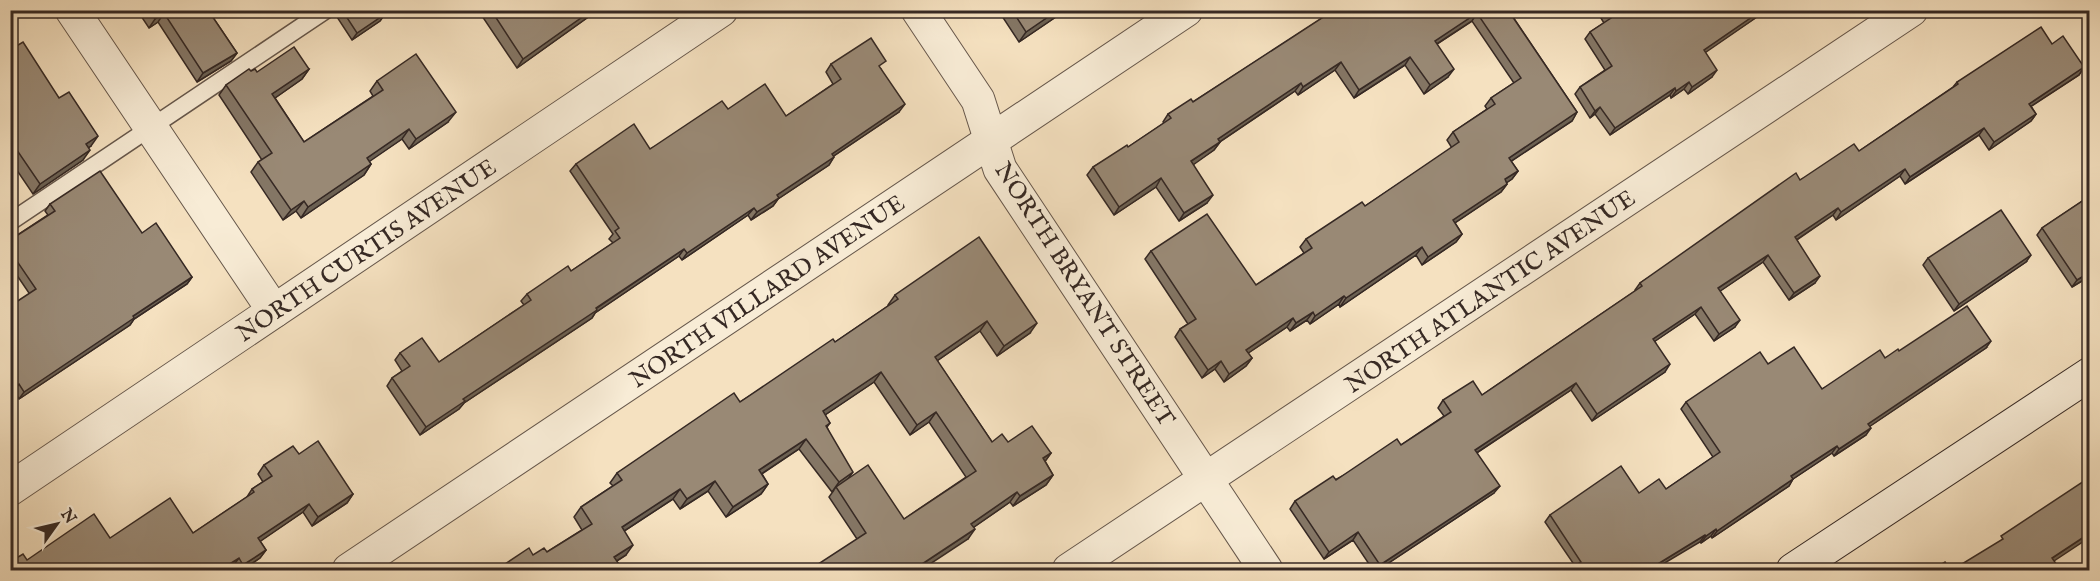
<svg xmlns="http://www.w3.org/2000/svg" width="2100" height="581" font-family="'IM FELL English',serif">
	<style>
		.lines { fill: none; stroke-linecap: round; stroke-linejoin: round }
		.lane-casing { stroke: #66574b; stroke-width: 19 }
		.street-casing { stroke: #66574b; stroke-width: 35 }
		.secondary-casing { stroke: #362924; stroke-width: 35 }
		.lane { stroke: #f8ecd6; stroke-width: 16 }
		.street { stroke: #f8ecd6; stroke-width: 33 }
		.secondary { stroke: #f8ecd6; stroke-width: 33 }
		.wall { fill: #847665; stroke: #362924; stroke-width: 1.5; fill-rule: evenodd }
		.shaded-wall { fill: #6b6052; stroke: #362924; stroke-width: 1.5 }
		.building { fill: #998975; stroke: #362924; stroke-width: 1.5 }
		.labels { text-anchor: middle; stroke-width: 4.5; stroke-linejoin: round; paint-order: stroke }
		.street-label { font-size: 24px; fill: #362924; stroke: #f8ecd6 }
	</style>
	<rect width="100%" height="100%" fill="#f5e1c0"/>
	<filter id="stains"><feTurbulence type="fractalNoise" baseFrequency=".00333" numOctaves="4"/><feColorMatrix values="0 0 0 0 .2 0 0 0 0 .09 0 0 0 0 .02 0 0 0 .5 -.17"/></filter>
	<radialGradient id="worn" r=".72"><stop offset=".6" stop-color="#630" stop-opacity="0"/><stop offset="1" stop-color="#630" stop-opacity=".3"/></radialGradient>
	<g class="lines">
		<g class="lane-casing">
			<path id="lane" d="M10,222L326,10"/>
		</g>
		<g class="street-casing">
			<g id="street">
				<path d="M72,10L274,311"/>
				<path d="M918,10L978,100L1000,169L1266,570"/>
				<path d="M10,489L721,10"/>
				<path d="M349,570L1186,10"/>
				<path d="M1069,570L1911,10"/>
			</g>
		</g>
		<g class="secondary-casing">
			<path id="secondary" d="M1793,570L2090,374"/>
		</g>
		<use href="#lane" class="lane"/>
		<use href="#street" class="street"/>
		<use href="#secondary" class="secondary"/>
	</g>
	<g class="wall">
		<path d="M137,10H208L237,53L231,61L197,82L158,22L149,28Z"/>
		<path d="M341,10H383L385,14L380,21L352,40L337,17Z"/>
		<path d="M478,10H598L517,68Z"/>
		<path d="M998,10H1066L1019,42Z"/>
		<path d="M1328,10H1510L1509,11L1577,112L1572,121L1511,161L1518,171L1512,179L1506,183L1507,184L1501,192L1455,223L1462,234L1456,242L1422,265L1416,255L1340,307L1339,304L1310,324L1307,320L1290,331L1287,327L1248,353L1252,358L1246,366L1224,382L1215,369L1202,378L1175,337L1180,329L1188,324L1145,259L1151,251L1256,285L1304,253L1300,247L1306,239L1365,206L1452,148L1447,140L1453,132L1487,109L1485,106L1491,98L1514,83L1472,21L1437,44L1448,77L1424,94L1405,65L1354,98L1335,70L1298,95L1295,91L1220,142L1214,150L1193,164L1207,203L1179,221L1156,187L1114,215L1087,175L1093,167L1128,147L1164,123L1163,122L1168,114L1193,102L1329,14L1327,12Z"/>
		<path d="M1596,10H1767L1705,52L1712,77L1688,94L1684,89L1671,98L1670,95L1610,135L1595,114L1590,118L1575,94L1580,87L1605,70L1585,39L1590,32L1604,23Z"/>
		<path d="M2052,44L2084,67L2079,75L2031,106L2036,114L2031,121L1989,150L1979,135L1905,184L1900,176L1836,220L1833,215L1797,240L1815,283L1789,300L1763,262L1720,291L1735,327L1714,341L1695,314L1655,341L1665,372L1592,421L1571,390L1477,453L1494,493L1378,570H1373L1353,540L1324,559L1290,509L1295,501L1401,445L1444,416L1438,408L1443,400L1482,395L1635,291V290L1640,283L1800,180L1859,151L1953,87L1957,82Z"/>
		<path d="M10,50L59,98L91,146L88,148L83,160L33,194L10,160Z"/>
		<path d="M831,64L881,69L899,112L834,156L829,165L778,199L773,206L751,220L748,215L682,260L679,256L595,313L592,318L464,403L459,409L420,435L387,386L392,378L402,371L395,360L400,353L439,362L524,305L521,301L527,294L571,271L613,243L609,239L613,234L570,171L576,164L650,149L728,109L786,116L833,84L826,72Z"/>
		<path d="M309,69L302,79L275,98L304,142L373,96L370,91L377,81L448,122L409,149L402,139L369,161L371,164L364,175L301,218L296,211L283,220L251,172L258,162L262,160L219,95L226,85L251,71L257,72Z"/>
		<path d="M2090,196V276L2072,287L2037,235L2042,228Z"/>
		<path d="M50,204L142,233L192,277L187,284L134,319L130,325L19,399L14,391L29,293L10,265V240L48,215L45,211Z"/>
		<path d="M1928,258L2026,262L1954,311L1923,265Z"/>
		<path d="M895,295L1030,333L997,356L980,331L937,361L992,442H1008L1051,453L1045,461L1053,475L1046,485L1013,506L1010,502L974,527L968,539H857L829,497L834,490L832,492L799,449L762,474L768,484L761,494L726,517L708,491L680,509L673,499L624,531L626,555L617,561L533,555L547,552L582,530L574,517L581,507L613,486L610,483L617,473L740,402L835,342L888,306V305ZM874,382L910,435L929,422L966,477L904,519L848,479L827,427L830,423L825,415Z"/>
		<path d="M1986,348L1870,426L1866,435L1834,456L1832,453L1793,479L1789,486L1712,538L1711,536L1701,543L1700,542L1575,566L1545,522L1550,515L1639,493L1666,489L1713,457L1681,409L1686,402L1768,364L1822,389L1899,351Z"/>
		<path d="M299,454L353,494L347,503L312,526L303,512L260,541L266,550L260,558L242,570H235L233,566L27,560L110,538L193,533L247,497L252,489L263,482L258,474L264,465Z"/>
	</g>
	<g class="shaded-wall">
		<path d="M592,10H598L517,68L523,59Z"/>
		<path d="M1058,10H1066L1019,42L1026,32Z"/>
		<path d="M1762,10H1767L1699,57L1704,50Z"/>
		<path d="M164,13L158,22L149,28L155,19Z"/>
		<path d="M1477,13L1472,21L1429,49L1435,41Z"/>
		<path d="M385,14L380,21L352,40L357,33Z"/>
		<path d="M237,53L231,61L197,82L203,73Z"/>
		<path d="M1410,57L1405,65L1354,98L1359,90Z"/>
		<path d="M1341,62L1335,70L1298,95L1303,87Z"/>
		<path d="M2084,67L2079,75L2024,111L2029,104Z"/>
		<path d="M309,69L302,79L265,105L272,94Z"/>
		<path d="M1454,69L1448,77L1424,94L1430,85Z"/>
		<path d="M1717,70L1712,77L1688,94L1692,87Z"/>
		<path d="M1689,82L1684,89L1671,98L1676,91Z"/>
		<path d="M1301,83L1295,91L1212,147L1218,139Z"/>
		<path d="M1675,88L1670,95L1610,135L1615,128Z"/>
		<path d="M905,104L899,112L826,161L832,154Z"/>
		<path d="M1600,107L1595,114L1590,118L1595,111Z"/>
		<path d="M456,112L448,122L409,149L416,139Z"/>
		<path d="M1577,112L1572,121L1504,166L1509,158Z"/>
		<path d="M2036,114L2031,121L1989,150L1994,142Z"/>
		<path d="M1984,128L1979,135L1905,184L1910,177Z"/>
		<path d="M409,129L402,139L360,168L367,158Z"/>
		<path d="M98,136L91,146L79,154L86,144Z"/>
		<path d="M1220,142L1214,150L1186,170L1191,161Z"/>
		<path d="M90,150L83,160L33,194L40,184Z"/>
		<path d="M834,157L829,165L778,199L773,206L751,220L757,212L777,195Z"/>
		<path d="M371,164L364,175L301,218L308,207Z"/>
		<path d="M1905,169L1900,176L1836,220L1841,212Z"/>
		<path d="M1518,171L1512,179L1499,188L1505,179Z"/>
		<path d="M1161,178L1156,187L1114,215L1119,207Z"/>
		<path d="M1507,184L1501,192L1447,228L1453,220Z"/>
		<path d="M1213,195L1207,203L1179,221L1184,213Z"/>
		<path d="M304,201L296,211L283,220L291,210Z"/>
		<path d="M754,208L748,215L682,260L687,253Z"/>
		<path d="M1838,208L1833,215L1790,244L1795,237Z"/>
		<path d="M1462,234L1456,242L1422,265L1428,257Z"/>
		<path d="M1422,247L1416,255L1340,307L1346,298Z"/>
		<path d="M684,249L679,256L595,313L592,318L464,403L459,409L420,435L426,427L463,399Z"/>
		<path d="M1768,255L1763,262L1713,296L1718,288Z"/>
		<path d="M2031,255L2026,262L1954,311L1959,304Z"/>
		<path d="M2090,272V276L2072,287L2077,280Z"/>
		<path d="M1820,276L1815,283L1789,300L1794,293Z"/>
		<path d="M192,277L187,284L134,319L130,325L19,399L24,392L133,316Z"/>
		<path d="M1344,296L1339,304L1310,324L1315,316Z"/>
		<path d="M1701,307L1695,314L1648,346L1653,339Z"/>
		<path d="M1313,312L1307,320L1290,331L1296,323Z"/>
		<path d="M1293,318L1287,327L1241,358L1246,350Z"/>
		<path d="M1740,320L1735,327L1714,341L1719,334Z"/>
		<path d="M987,321L980,331L928,367L935,357Z"/>
		<path d="M1037,323L1030,333L997,356L1004,346Z"/>
		<path d="M1991,341L1986,348L1863,431L1868,424Z"/>
		<path d="M1252,358L1246,366L1224,382L1229,374Z"/>
		<path d="M1221,361L1215,369L1202,378L1208,370Z"/>
		<path d="M1670,364L1665,372L1592,421L1597,414Z"/>
		<path d="M881,372L874,382L816,421L823,411Z"/>
		<path d="M1576,383L1571,390L1470,457L1475,450Z"/>
		<path d="M19,384L14,391L10,394V390Z"/>
		<path d="M936,412L929,422L910,435L917,425Z"/>
		<path d="M1871,428L1866,435L1834,456L1839,449Z"/>
		<path d="M806,439L799,449L752,480L759,470Z"/>
		<path d="M1837,446L1832,453L1787,483L1791,476Z"/>
		<path d="M1051,453L1044,463L1043,458Z"/>
		<path d="M853,472L846,482L836,487L832,492L839,482Z"/>
		<path d="M1053,475L1046,485L1013,506L1020,496Z"/>
		<path d="M1793,479L1789,486L1712,538L1717,531Z"/>
		<path d="M715,481L708,491L680,509L687,499Z"/>
		<path d="M768,484L761,494L726,517L733,507Z"/>
		<path d="M1500,486L1494,493L1378,570H1376L1380,565Z"/>
		<path d="M680,489L673,499L615,537L622,527Z"/>
		<path d="M1017,492L1010,502L964,534L971,524Z"/>
		<path d="M353,494L347,503L312,526L318,517Z"/>
		<path d="M309,504L303,512L252,547L258,538Z"/>
		<path d="M975,529L968,539L921,570H913Z"/>
		<path d="M1716,529L1711,536L1701,543L1706,536Z"/>
		<path d="M1358,532L1353,540L1324,559L1329,552Z"/>
		<path d="M2090,533V537L2048,565L2052,558Z"/>
		<path d="M1705,535L1700,542L1653,570H1648Z"/>
		<path d="M633,545L626,555L607,567L614,557Z"/>
		<path d="M266,550L260,558L242,570H239L243,565Z"/>
		<path d="M239,558L233,566L227,570H220Z"/>
	</g>
	<g class="building">
		<path d="M149,10H208L237,53L203,73L164,13L155,19Z"/>
		<path d="M342,10H383L385,14L357,33Z"/>
		<path d="M491,10H592L523,59Z"/>
		<path d="M1012,10H1058L1026,32Z"/>
		<path d="M1334,10H1508L1577,112L1509,158L1518,171L1505,179L1507,184L1453,220L1462,234L1428,257L1422,247L1346,298L1344,296L1315,316L1313,312L1296,323L1293,318L1246,350L1252,358L1229,374L1221,361L1208,370L1180,329L1196,319L1151,251L1207,214L1256,285L1312,248L1306,239L1362,202L1365,206L1459,142L1453,132L1495,104L1491,98L1521,78L1477,13L1435,41L1454,69L1430,85L1410,57L1359,90L1341,62L1303,87L1301,83L1218,139L1220,142L1191,161L1213,195L1184,213L1161,178L1119,207L1093,167L1127,145L1128,147L1171,118L1168,114L1191,99L1193,102Z"/>
		<path d="M1606,10H1762L1704,50L1717,70L1692,87L1689,82L1676,91L1675,88L1615,128L1600,107L1595,111L1580,87L1612,66L1590,32L1611,18Z"/>
		<path d="M2041,27L2052,44L2063,36L2084,67L2029,104L2036,114L1994,142L1984,128L1910,177L1905,169L1841,212L1838,208L1795,237L1820,276L1794,293L1768,255L1718,288L1740,320L1719,334L1701,307L1653,339L1670,364L1597,414L1576,383L1475,450L1500,486L1380,565L1358,532L1329,552L1295,501L1333,476L1336,480L1397,439L1401,445L1451,412L1443,400L1473,381L1482,395L1642,286L1640,283L1796,173L1800,180L1854,144L1859,151L1958,84L1957,82Z"/>
		<path d="M871,38L886,61L879,66L905,104L832,154L834,157L777,195L779,198L757,212L754,208L687,253L684,249L596,308L597,310L463,399L465,401L426,427L392,378L410,366L400,353L422,338L439,362L531,300L527,294L568,266L571,271L620,238L615,231L619,228L576,164L634,124L650,149L722,101L728,109L765,84L786,116L841,79L831,64Z"/>
		<path d="M23,42L59,98L69,92L98,136L86,144L90,150L40,184L10,140V50Z"/>
		<path d="M294,47L309,69L272,94L304,142L383,90L377,81L416,54L456,112L416,139L409,129L367,158L371,164L308,207L304,201L291,210L258,162L272,153L226,85L249,69L251,71L255,69L257,72Z"/>
		<path d="M100,171L142,233L156,223L192,277L133,316L134,318L24,392L19,384L10,390V306L36,289L10,251V240L55,211L50,204Z"/>
		<path d="M2090,196V272L2077,280L2042,228Z"/>
		<path d="M2001,210L2031,255L1959,304L1928,258Z"/>
		<path d="M979,237L1037,323L1004,346L987,321L935,357L992,442L1002,434L1008,442L1032,426L1051,453L1043,458L1053,475L1020,496L1017,492L971,524L975,529L913,570H809L866,533L836,487L868,465L904,519L976,471L936,412L917,425L881,372L823,411L830,423L826,426L853,472L839,482L806,439L759,470L768,484L733,507L715,481L687,499L680,489L622,527L633,545L614,557L623,570H496L529,548L533,555L544,548L547,552L592,524L581,507L622,480L617,473L734,393L740,402L833,339L835,342L898,299L895,295Z"/>
		<path d="M1967,306L1991,341L1868,424L1871,428L1839,449L1837,446L1791,476L1793,479L1717,531L1716,529L1706,536L1705,535L1648,570H1568L1581,562L1550,515L1621,466L1639,493L1659,479L1666,489L1720,452L1686,402L1760,352L1768,364L1794,347L1822,389L1880,350L1885,358L1898,349L1899,351Z"/>
		<path d="M318,441L353,494L318,517L309,504L258,538L266,550L243,565L239,558L220,570H10V562L23,554L27,560L94,514L110,538L170,498L193,533L254,492L252,489L272,476L264,465L293,446L299,454Z"/>
		<path d="M2087,479L2090,483V533L2052,558L2059,568L2055,570H1952L2003,539L2001,536Z"/>
		<path d="M1945,562L1950,570H1932Z"/>
	</g>
	<g class="labels">
		<g class="street-label">
			<text transform="translate(366 250) rotate(-34)" y="8">NORTH CURTIS AVENUE</text>
			<text transform="translate(767 291) rotate(-34)" y="8">NORTH VILLARD AVENUE</text>
			<text transform="translate(1490 291) rotate(-34)" y="8">NORTH ATLANTIC AVENUE</text>
			<text transform="translate(1085 294) rotate(57)" y="8">NORTH BRYANT STREET</text>
		</g>
	</g>
	<rect width="2100" height="581" fill="none" stroke="#f5e1c0" stroke-width="36"/>
	<rect x="12" y="12" width="2076" height="557" fill="none" stroke="#362924" stroke-width="3"/>
	<rect x="18" y="18" width="2064" height="545" fill="none" stroke="#362924" stroke-width="1.5"/>
	<g transform="translate(57 524) rotate(56)" stroke="#f8ecd6" stroke-width="4.5" paint-order="stroke">
	<path d="M0-4.5L10 22L0 15L-10 22Z" fill="#362924"/>
	<text y="-9" font-size="16" font-weight="bold" text-anchor="middle" fill="#362924">N</text>
	</g>
	<rect width="100%" height="100%" filter="url(#stains)"/>
	<rect width="100%" height="100%" fill="url(#worn)"/>
</svg>
